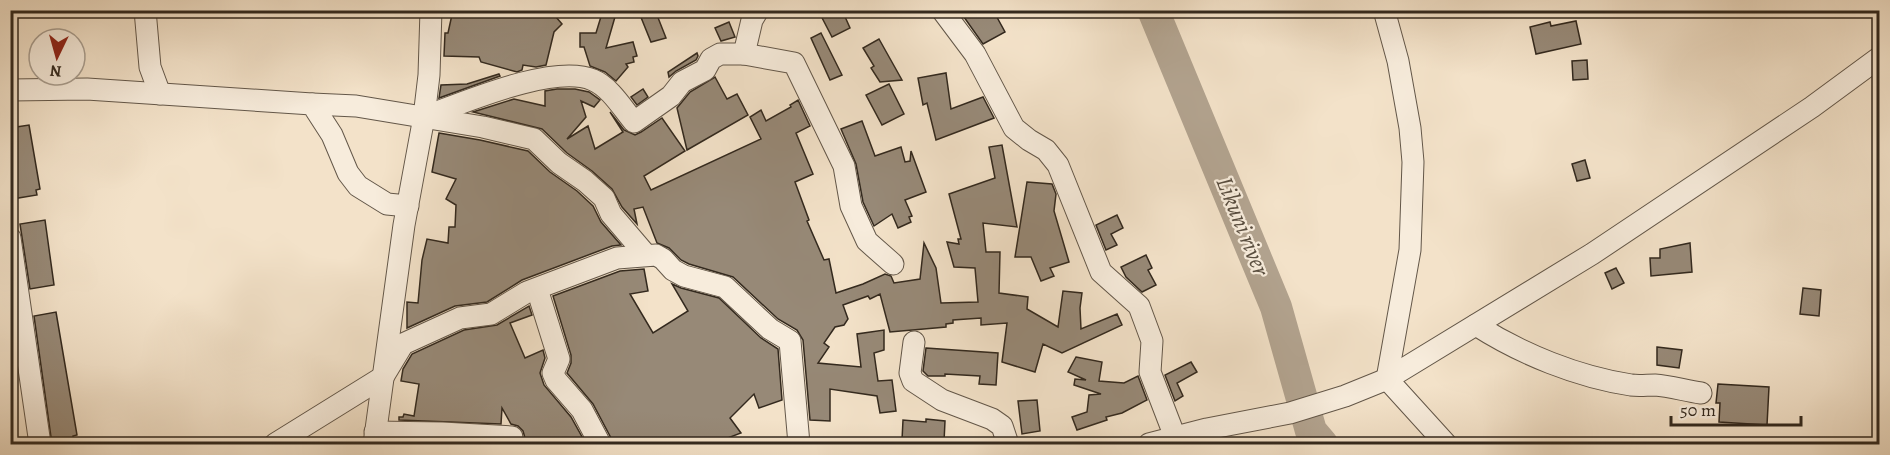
<svg xmlns="http://www.w3.org/2000/svg" width="1890" height="455" font-family="Alegreya,serif">
	<style>
		.lines { fill: none; stroke-linecap: round; stroke-linejoin: round }
		.river { stroke: #b2a38f; stroke-width: 32 }
		.building { fill: #978977; stroke: #33291e; stroke-width: 1.5 }
		.minor-casing { stroke: #635749; stroke-width: 23 }
		.minor { stroke: #f7ecdc; stroke-width: 21 }
		.labels { text-anchor: middle; stroke-width: 4.5; stroke-linejoin: round; paint-order: stroke }
		.water-label { font-size: 24px; font-style: italic; fill: #594e40; stroke: #f7ecdc }
	</style>
	<rect width="100%" height="100%" fill="#f3e2c9"/>
	<filter id="stains"><feTurbulence type="fractalNoise" baseFrequency=".00333" numOctaves="4"/><feColorMatrix values="0 0 0 0 .2 0 0 0 0 .09 0 0 0 0 .02 0 0 0 .5 -.17"/></filter>
	<radialGradient id="worn" r=".72"><stop offset=".6" stop-color="#630" stop-opacity="0"/><stop offset="1" stop-color="#630" stop-opacity=".3"/></radialGradient>
	<g class="lines">
		<path class="river" d="M1153,10L1276,307L1311,431L1322,444"/>
	</g>
	<g class="building">
		<path d="M453,10H550L562,24L554,32L546,65L536,67L523,65L522,70L517,72L481,62L479,57L444,56L445,33H448Z"/>
		<path d="M603,10H617L606,48L633,42L637,56L633,57L634,62L626,64L628,67L616,81L605,72L590,66L584,47H580V33H596Z"/>
		<path d="M638,10H655L666,38L651,42Z"/>
		<path d="M818,10H842L850,28L832,37Z"/>
		<path d="M959,10H993L1005,32L983,44Z"/>
		<path d="M1576,21L1581,44L1536,54L1530,27L1550,22L1551,26Z"/>
		<path d="M729,22L735,37L721,41L715,28Z"/>
		<path d="M821,33L842,75L830,80L811,38Z"/>
		<path d="M879,39L902,80L880,82L871,68L874,66L863,48Z"/>
		<path d="M697,53L698,56L696,60L676,71L669,77L668,72Z"/>
		<path d="M1587,60L1588,79L1573,80L1572,61Z"/>
		<path d="M946,73L951,109L983,97L994,118L936,140L927,103L923,105L918,78Z"/>
		<path d="M499,74L500,76L439,98L441,85L467,84Z"/>
		<path d="M715,77L727,99L737,94L748,115L687,150L677,108L690,92Z"/>
		<path d="M889,84L904,114L882,125L866,95Z"/>
		<path d="M557,89H575L589,92L600,100L594,107L581,101L586,117L567,139L588,126L595,149L623,132L610,112L624,130L635,135L641,132L662,118L685,151L644,176L651,190L761,139L750,117L761,110L766,121L791,107L790,105L798,100L810,126L796,133L813,174L795,182L809,220L807,221L824,260L829,259L836,293L863,284L885,274L891,276L894,283L920,279L924,243L936,268L941,303L978,302L975,268L954,267L947,242L959,244L958,239H961L949,194L995,178L989,147L1002,145L1017,227L983,223L986,252H1000L999,293L1028,297L1027,309L1058,327L1063,291L1082,293L1080,308L1081,329L1117,314L1122,325L1062,353L1043,344L1035,372L1002,362L1007,323L981,325V318L953,320V323L946,324V327L890,332L880,294L870,299L868,296L843,305L848,319L844,325L835,327L824,343L829,347L818,363L861,367L857,334L884,330V350L874,353L878,381L892,380L896,411L880,413L877,396L830,389V421L810,420L803,340L797,330L778,319L733,277L689,264L681,260L669,248L657,243L643,207L634,209L637,224L622,207L612,189L592,171L567,153L542,129L473,112L514,99L545,106V91Z"/>
		<path d="M643,89L648,97L637,105L631,97Z"/>
		<path d="M862,121L875,156L901,147L905,162L910,161L911,151L926,192L905,200L912,216L909,217L911,222L898,228L892,214L874,226L863,202L856,164L841,129Z"/>
		<path d="M29,125L40,189L36,190L37,195L12,199L10,128Z"/>
		<path d="M439,133L480,140L528,151L550,172L577,191L593,206L601,222L621,245L612,246L522,280L487,302L455,306L407,328V302L418,303L422,260L427,239L448,243L449,227H455L456,205L446,199L456,179L432,172Z"/>
		<path d="M1585,160L1590,178L1577,181L1572,164Z"/>
		<path d="M1027,182L1052,184L1056,194L1054,211L1069,262L1050,268L1054,276L1041,281L1031,257H1015Z"/>
		<path d="M1117,215L1123,228L1111,234L1117,245L1106,250L1096,225Z"/>
		<path d="M45,220L54,285L30,289L20,224Z"/>
		<path d="M1690,243L1692,272L1651,276L1650,258H1660V249Z"/>
		<path d="M1146,255L1152,268L1148,270L1156,285L1142,292L1126,277L1121,267Z"/>
		<path d="M1616,268L1624,283L1612,289L1605,273Z"/>
		<path d="M644,269L648,291L630,294L653,333L688,311L672,284L681,288L719,298L761,338L778,349L782,400L759,408L754,394L730,418L741,433L712,444H613L611,438L593,404L567,373L571,363V355L553,296L620,271Z"/>
		<path d="M1803,288L1821,290L1819,316L1800,314Z"/>
		<path d="M529,306L532,315L510,323L525,358L543,350L545,358L540,373L544,385L571,417L586,444H522L525,438L523,431L518,426L511,424L502,408L501,424L399,420V417H403L404,414L414,416L419,384L401,381L403,369L412,354L464,330L497,325Z"/>
		<path d="M56,312L77,435L73,436L74,442L52,444L34,316Z"/>
		<path d="M10,330L17,373L10,375Z"/>
		<path d="M1657,347L1682,350L1679,368L1657,365Z"/>
		<path d="M926,348L998,353L996,385L979,384L980,376L945,374V376H928L923,371Z"/>
		<path d="M1076,357L1102,362L1099,381L1124,383L1138,376L1147,400L1122,413L1106,417L1107,420L1077,430L1072,417L1087,412L1089,395L1101,394L1074,385L1075,379L1086,380L1068,372Z"/>
		<path d="M1191,362L1197,372L1177,383L1183,396L1175,401L1165,375Z"/>
		<path d="M1718,384L1769,387L1767,425L1719,422L1720,403H1716Z"/>
		<path d="M1037,400L1040,431L1022,434L1018,401Z"/>
		<path d="M926,419L945,421L944,442L902,440L903,420L926,422Z"/>
	</g>
	<g class="lines">
		<g class="minor-casing">
			<g id="minor">
				<path d="M145,10L150,67L160,94"/>
				<path d="M942,10L975,54L1014,128L1029,140L1046,150L1058,165L1101,272L1139,306L1152,341L1150,372L1175,437"/>
				<path d="M1384,10L1398,61L1410,128L1413,162L1410,250L1387,379L1446,444"/>
				<path d="M744,54L752,20L758,10"/>
				<path d="M10,90L87,89L312,104L332,135L348,173L358,186L387,204L408,206"/>
				<path d="M312,104L356,106L483,127L534,139L559,163L585,181L604,198L611,214L646,255"/>
				<path d="M424,117C463,103 554,63 593,80C610,87 623,109 634,122L671,96L682,82L705,70L711,59L720,54H744L794,63L844,166L851,206L867,241L893,264"/>
				<path d="M10,238L40,444"/>
				<path d="M537,289L559,359L553,373L556,380L582,410L600,444"/>
				<path d="M1476,325C1521,354 1578,377 1631,385C1639,386 1647,385 1655,385C1670,386 1686,391 1701,393"/>
				<path d="M914,342L910,373L913,381L942,400L992,419L1002,426L1008,444"/>
				<path d="M375,432L442,433L512,437"/>
				<path d="M275,444L383,377L403,344L460,318L491,314L527,292L617,258L656,255L663,259L673,270L684,276L725,287L770,329L790,341L799,444"/>
				<path d="M374,444L404,225L424,117L429,75L431,10"/>
				<path d="M1149,444L1207,429L1290,413L1345,396L1387,379L1592,254L1812,107L1880,57"/>
			</g>
		</g>
		<use href="#minor" class="minor"/>
	</g>
	<g class="labels">
		<g class="water-label">
			<text transform="translate(1243 226) rotate(68)" y="8">Likuni river</text>
		</g>
	</g>
	<rect width="1890" height="455" fill="none" stroke="#f3e2c9" stroke-width="36"/>
	<rect x="12" y="12" width="1866" height="431" fill="none" stroke="#33291e" stroke-width="3"/>
	<rect x="18" y="18" width="1854" height="419" fill="none" stroke="#33291e" stroke-width="1.5"/>
	<g transform="translate(57 57) rotate(185)"><circle r="28" fill="#f7ecdc" stroke="#a99e90" stroke-width="1.5"/>
	<path d="M0-4.5L10 22L0 15L-10 22Z" fill="#8f2418"/>
	<text y="-9" font-size="16" font-weight="bold" text-anchor="middle" fill="#33291e">N</text>
	</g>
	<path d="M1671 416v9h130v-9" fill="none" stroke="#33291e" stroke-width="3"/>
	<text x="1680" y="416" font-size="18" fill="#33291e" stroke="#f7ecdc" stroke-width="4.5" paint-order="stroke">50 m</text>
	<rect width="100%" height="100%" filter="url(#stains)"/>
	<rect width="100%" height="100%" fill="url(#worn)"/>
</svg>
